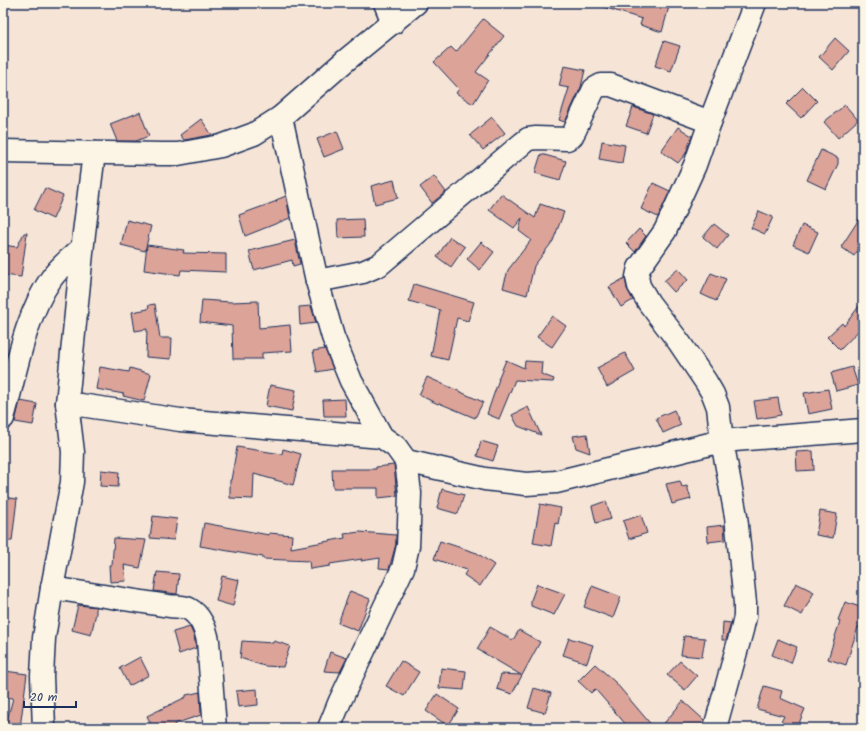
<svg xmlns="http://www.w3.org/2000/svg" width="866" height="731" font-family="Kalam,sans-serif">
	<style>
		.building { fill: #dca398; stroke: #1b2f5e }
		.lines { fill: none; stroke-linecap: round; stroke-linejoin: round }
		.minor-casing { stroke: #1b2f5e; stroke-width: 25 }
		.minor { stroke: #fcf5e5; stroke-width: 22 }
	</style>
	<rect width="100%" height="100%" fill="#f6e5d6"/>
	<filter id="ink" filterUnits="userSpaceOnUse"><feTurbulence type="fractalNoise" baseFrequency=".025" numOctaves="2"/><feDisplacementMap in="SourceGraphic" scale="8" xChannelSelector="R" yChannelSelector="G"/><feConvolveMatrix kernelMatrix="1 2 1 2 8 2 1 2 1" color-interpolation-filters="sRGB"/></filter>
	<g filter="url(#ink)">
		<g class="building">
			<path d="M600,3H670L662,32L640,25L642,19L600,6Z"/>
			<path d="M483,19L504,36L476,72L488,80L473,104L456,93L459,89L434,62L451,47L456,52Z"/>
			<path d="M835,38L849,51L833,70L819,57Z"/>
			<path d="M664,41L680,46L671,71L655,66Z"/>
			<path d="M564,66L585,70L581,87L565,122L559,120L569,88L559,86Z"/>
			<path d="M803,87L817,101L801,118L786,104Z"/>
			<path d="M845,105L858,120L838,138L824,122Z"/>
			<path d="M633,107L653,114L646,133L626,126Z"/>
			<path d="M140,112L149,136L136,141H117L110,124Z"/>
			<path d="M492,117L505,133L483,150L470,135Z"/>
			<path d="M201,119L212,135L184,140L180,135Z"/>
			<path d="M678,127L692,136L686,153L678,163L661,151Z"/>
			<path d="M337,131L344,149L324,157L317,139Z"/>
			<path d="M602,141L625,145L622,163L599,159Z"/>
			<path d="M821,150L838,158V164L826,189L807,180Z"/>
			<path d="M541,154L566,161L560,180L535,173Z"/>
			<path d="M434,176L446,192L432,203L420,187Z"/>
			<path d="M394,180L398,198L375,204L371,186Z"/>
			<path d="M653,183L670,191L658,217L641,209Z"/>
			<path d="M45,188L63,196L53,219L34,210Z"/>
			<path d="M501,194L535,218L540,204L564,212L553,241L534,266L527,295L503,288L508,270L531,240L519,231L522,218L514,228L489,210Z"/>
			<path d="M286,196L290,218L245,236L239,215L277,201L276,200Z"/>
			<path d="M759,211L773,217L765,234L751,228Z"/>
			<path d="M863,213V242L854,256L841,247Z"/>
			<path d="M363,219L364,237L338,238L337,220Z"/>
			<path d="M127,220L151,226L145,251L121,245Z"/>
			<path d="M714,224L728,235L717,249L703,237Z"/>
			<path d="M802,225L818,232L809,252L793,245Z"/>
			<path d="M639,229L646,236L635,252L626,243Z"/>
			<path d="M24,233H27L21,277L3,275V245L17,247Z"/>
			<path d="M450,237L465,247L451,267L437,257Z"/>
			<path d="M295,240L300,264L293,266L292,260L254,270L249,251Z"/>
			<path d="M481,242L494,252L480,270L467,259Z"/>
			<path d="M147,245L184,250L183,253L226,254V272L181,270L180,275L144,270Z"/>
			<path d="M678,269L688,280L674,292L664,281Z"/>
			<path d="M711,273L726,279L716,301L701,294Z"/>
			<path d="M625,278L627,289L633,300L621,307L609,287Z"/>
			<path d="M414,284L474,302L468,321L457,318L448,360L431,356L440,310L409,301Z"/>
			<path d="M202,300L231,302L258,301L259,328L290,325L292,351L262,353V359H233L232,326L200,322Z"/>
			<path d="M863,301V326L840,350L827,337L842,323L844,326Z"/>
			<path d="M155,304L160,338H172L171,359L146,357L147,329L135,331L132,312L148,309L149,305Z"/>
			<path d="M311,306L316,323L300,325L299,307Z"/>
			<path d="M552,316L566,326L552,347L537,337Z"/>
			<path d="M325,349L333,369L317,372L313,351Z"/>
			<path d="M625,353L635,371L607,387L597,368Z"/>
			<path d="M506,360L524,368L525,361L542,362L541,374L554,379L553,382L515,380L499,419L487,414L499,379H498Z"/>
			<path d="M100,367L129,372L130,368L151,374L144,401L123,396L124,394L96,389Z"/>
			<path d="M852,367L858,385L836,391L831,373Z"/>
			<path d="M427,377L483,402L475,418L439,403L438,404L419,395Z"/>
			<path d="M270,385L296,390L292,411L266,406Z"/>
			<path d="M828,389L832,409L808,414L804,393Z"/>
			<path d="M778,398L781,415L757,419L754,401Z"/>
			<path d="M345,399L346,416H324L323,400Z"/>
			<path d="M20,401L37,404L33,425L15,422Z"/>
			<path d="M528,407L541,435L518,426L512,415Z"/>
			<path d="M674,410L681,425L663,433L656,418Z"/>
			<path d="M587,434L590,453L576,448L573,436Z"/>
			<path d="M481,441L498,446L493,461L477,456Z"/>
			<path d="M237,447L282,454L283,449L301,454L293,485L254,474L253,499L230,498V480H231Z"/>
			<path d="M813,451L814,470L797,471L796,452Z"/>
			<path d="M394,465L397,496L378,498V488H333L332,469H376V467Z"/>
			<path d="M101,470L119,472L118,487L100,486Z"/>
			<path d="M680,481L682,487L687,486L691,499L672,504L666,484Z"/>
			<path d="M442,489L464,495L458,514L437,508Z"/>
			<path d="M3,497L17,499L12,541H3Z"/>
			<path d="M606,501L611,519L596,523L592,506Z"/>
			<path d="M540,504L561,508L558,524L555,523L551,546L533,543Z"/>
			<path d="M820,511L837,514L833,538L816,535Z"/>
			<path d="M641,515L647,533L629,539L623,521Z"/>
			<path d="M153,516L177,519L174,540L150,538Z"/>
			<path d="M204,523L269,535V533L292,535L291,548L345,538L344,534L360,532L396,535V544L389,569L379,568L380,558L361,561L362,559L330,564V566L310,569L309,561L263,559V557L200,546Z"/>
			<path d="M724,525L725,540L708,542L707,527Z"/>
			<path d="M114,538L146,540L140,568L124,565L126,581L110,582L109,565H112Z"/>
			<path d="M440,541L477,553L494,565L480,586L464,575L467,570L434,559Z"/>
			<path d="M157,572L179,574L177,594L154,591Z"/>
			<path d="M222,576L239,580L233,606L216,601Z"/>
			<path d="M796,583L814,592L802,615L784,606Z"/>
			<path d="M537,584L565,594L554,615L531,606V600Z"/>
			<path d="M592,586L621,597L613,618L584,607Z"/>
			<path d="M350,591L370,599L358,631L338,623Z"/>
			<path d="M845,602L863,608V629L858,627L846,665L828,659L840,621L838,620Z"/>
			<path d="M78,605L96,607V613L91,635L72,630Z"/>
			<path d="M723,622L731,623L726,640H722Z"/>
			<path d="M190,627L194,636L196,648L179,654L173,632Z"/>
			<path d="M490,627L513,640L519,630L540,642L512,694L497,689L501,674L521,675L477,649Z"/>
			<path d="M684,636L705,638L702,657L681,655Z"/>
			<path d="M569,638L593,645L587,663L563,655Z"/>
			<path d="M778,639L797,647L791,663L772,655Z"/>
			<path d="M242,641L273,643L274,641L290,646L283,667L264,666L240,658Z"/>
			<path d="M330,652L347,658L340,672L324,671Z"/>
			<path d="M140,657L149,675L129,686L120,668Z"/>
			<path d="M401,661L419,672L404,696L386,686Z"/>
			<path d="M680,661L697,676L685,690L667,675Z"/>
			<path d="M595,664L615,682L654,728H629L595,689L591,693L578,681Z"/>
			<path d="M441,668L466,671L464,690L439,688Z"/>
			<path d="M5,671L27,674L20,728H5L13,698L3,697Z"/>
			<path d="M764,686L782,691L780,698L805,709L797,728H788L780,724L784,716L757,709Z"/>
			<path d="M534,688L551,693L545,713L528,708Z"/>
			<path d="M257,689L258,705L238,707L236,691Z"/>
			<path d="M200,692L201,715L174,724L176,728H153L147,716L186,697V695Z"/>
			<path d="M437,694L459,709L448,726L426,711Z"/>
			<path d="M683,701L704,720V721L698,728H660Z"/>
		</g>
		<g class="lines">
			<g class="minor-casing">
				<g id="minor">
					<path d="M385,3L393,23"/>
					<path d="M281,117L317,281L333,337L351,381L382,437L396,447L406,461L410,493L409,524L408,546L403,568L340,701L329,728"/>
					<path d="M3,151L161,154H178L221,146L254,134L281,117L345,61L416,3"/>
					<path d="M317,281L363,272L379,265L523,143L528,139L536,138L567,139L572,136L575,130L594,89L601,85H611L710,122"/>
					<path d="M67,403L180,420L382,437"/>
					<path d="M3,418C16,373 24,318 51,279C60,266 71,258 82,248"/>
					<path d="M406,461L485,479L526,484L556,482L722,441L718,407L713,394L706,382L679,342L649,303L639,286L637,277L639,268L665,231L695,165L710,122L755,3"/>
					<path d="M52,588L169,606C175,607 184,606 189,609C200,615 206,629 208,641L215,728"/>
					<path d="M44,728L42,676L44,638L52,588L72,482L73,452L67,403L84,233L94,153"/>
					<path d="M715,728L742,630L745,617V603L736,516L722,441L863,430"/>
				</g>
			</g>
			<use href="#minor" class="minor"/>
		</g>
	</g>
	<rect width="866" height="731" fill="none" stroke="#fcf5e5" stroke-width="16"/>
	<rect x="8" y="8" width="850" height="715" fill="none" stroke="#1b2f5e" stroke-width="1.5" filter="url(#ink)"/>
	<path d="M24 701v6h52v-6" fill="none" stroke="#1b2f5e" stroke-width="2"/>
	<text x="30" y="701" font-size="12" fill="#1b2f5e" stroke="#fcf5e5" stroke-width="3" paint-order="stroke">20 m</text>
</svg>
